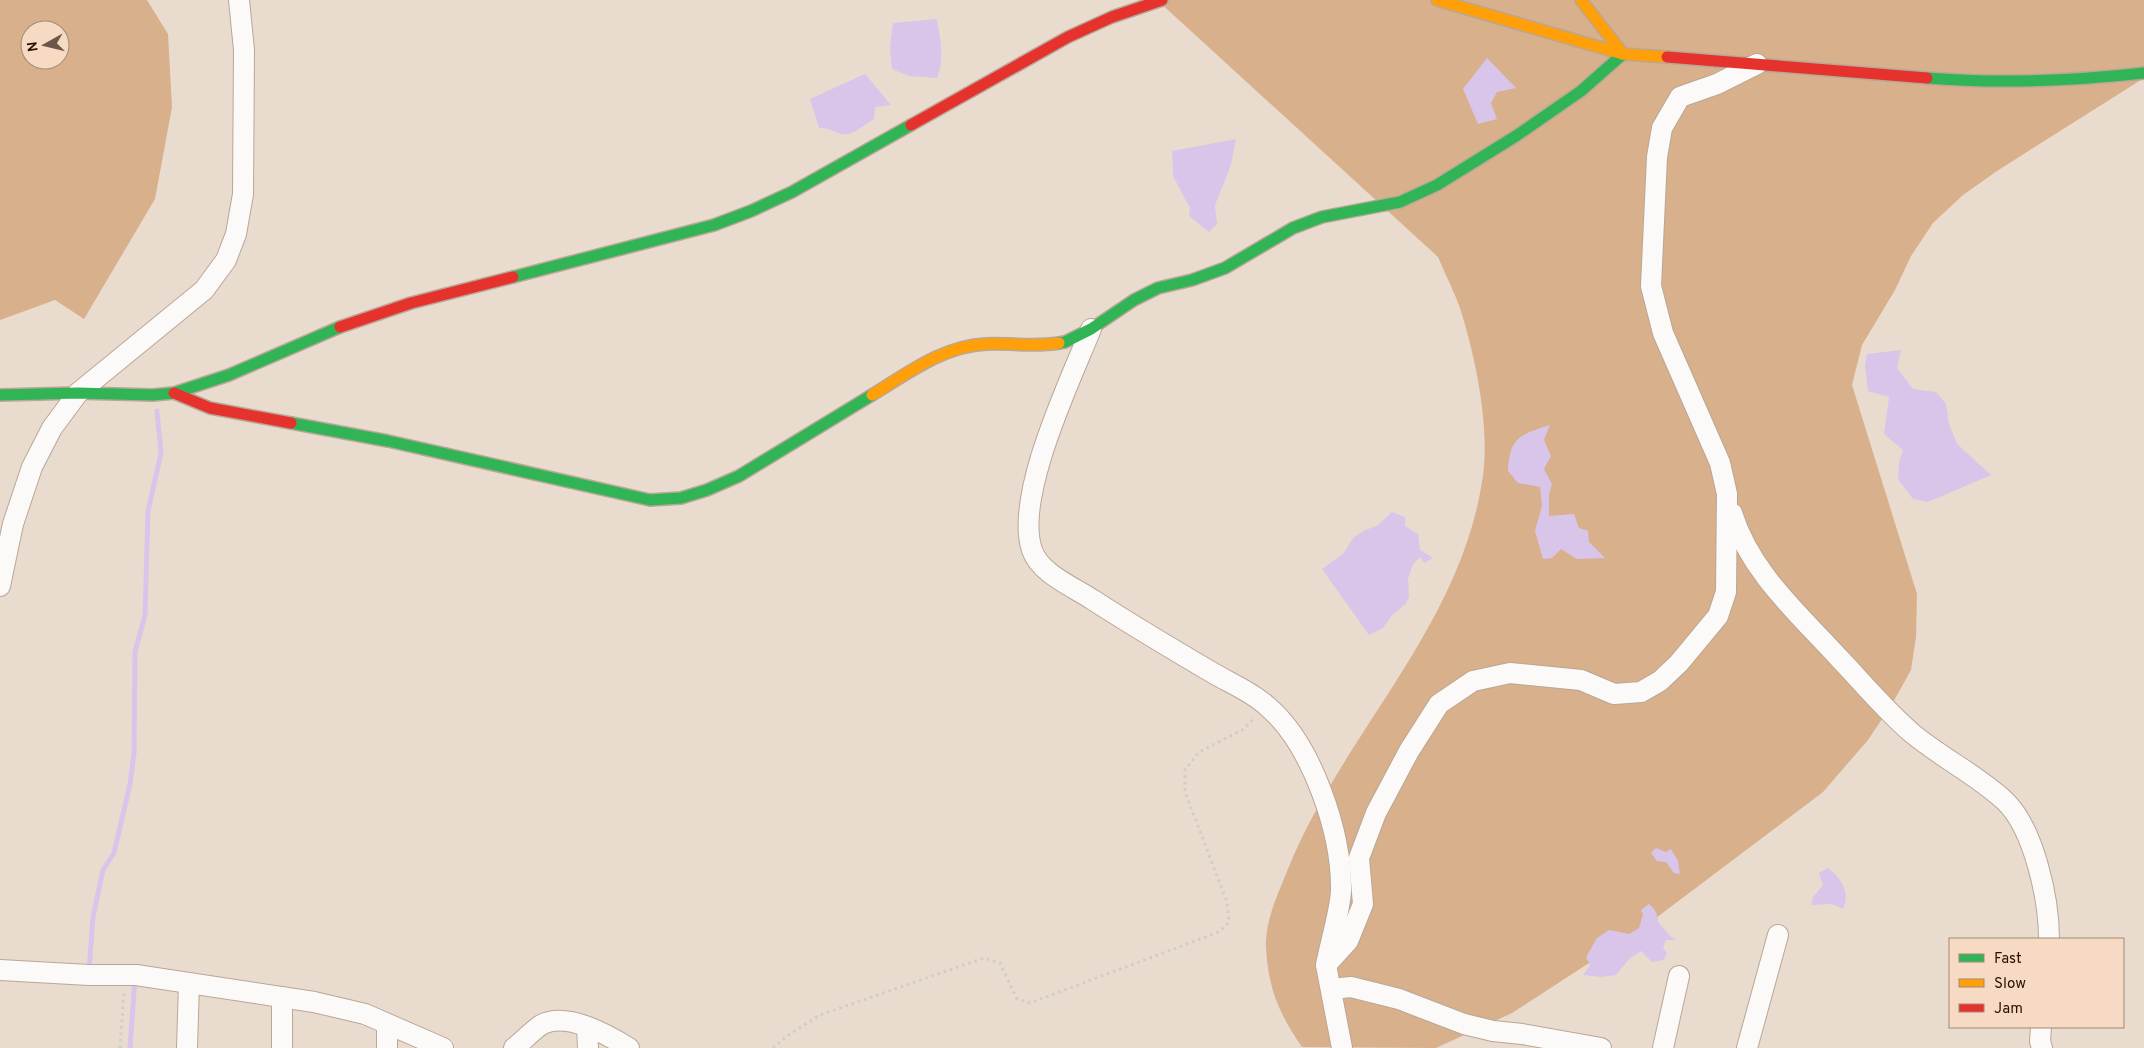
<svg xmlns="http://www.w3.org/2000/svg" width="2144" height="1048" font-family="Overpass,sans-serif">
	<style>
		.forest { fill: #d8b08b; fill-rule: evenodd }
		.water { fill: #d9c5ea }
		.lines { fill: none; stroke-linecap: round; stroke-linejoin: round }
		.stream { stroke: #d9c5ea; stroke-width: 5 }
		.street-casing { stroke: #b9a796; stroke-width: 22 }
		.fast-casing { stroke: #b9a796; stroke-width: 14 }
		.slow-casing { stroke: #b9a796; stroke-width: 14 }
		.jam-casing { stroke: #b9a796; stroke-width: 14 }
		.path { stroke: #d0ccc7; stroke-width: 3; stroke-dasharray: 2.5 4; stroke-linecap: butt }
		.street { stroke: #fcfaf8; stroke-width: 20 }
		.fast { stroke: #30b455; stroke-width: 11 }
		.slow { stroke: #ff9f0a; stroke-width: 11 }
		.jam { stroke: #e5322d; stroke-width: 11 }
	</style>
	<rect width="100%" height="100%" fill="#eadbcf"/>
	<g class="forest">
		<path d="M0,0H147L168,34L172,107L155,199L84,319L55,300L0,320ZM30,30H60V60H30Z"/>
		<path d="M1157,0H2144V78L1997,171L1963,195L1933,223L1911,256L1895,290L1862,345L1852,385L1917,594L1916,637L1911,670L1892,704L1868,740L1823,792L1640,930L1512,1013L1436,1048L1302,1047C1279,1014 1268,988 1266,947C1265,920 1278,894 1288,869C1342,735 1459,629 1482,482C1491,430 1476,359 1460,308C1454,291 1445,274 1438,257Z"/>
	</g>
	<g class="water">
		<path d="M937,19C940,37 945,61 937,78L909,76L892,69L890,48L893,23Z"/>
		<path d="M1487,58L1516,88L1497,92L1491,103L1497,119L1478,124L1463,89Z"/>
		<path d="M865,74L891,105L875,107L874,119C863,125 851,139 838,133C830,130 828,128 819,128L810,99Z"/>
		<path d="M1236,139L1231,165L1215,205L1217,224L1209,232L1189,216L1190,208L1173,176L1172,151Z"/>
		<path d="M1901,350L1897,368L1913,389L1936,392L1946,404L1949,424L1957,444L1991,475L1928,502L1913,499L1898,479L1899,462L1903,450L1884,434L1889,397L1868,391L1865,367L1867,354Z"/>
		<path d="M1550,425L1544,440L1551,456L1544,469L1552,484L1549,495V516L1574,514L1579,528L1588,531L1589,542L1605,558L1577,559L1561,549L1552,558L1543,559L1535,531L1542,506L1540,487L1518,483L1508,471C1510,437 1519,435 1550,425Z"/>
		<path d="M1392,512L1405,517V526L1418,534L1420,550L1433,558L1424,563L1420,557L1413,564L1408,579L1409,597L1406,604L1392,615L1383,628L1369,635L1322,569L1343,554L1354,537L1365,530L1377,526Z"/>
		<path d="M1656,848L1666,852L1671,849L1678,861L1680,874L1674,873L1666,862L1657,861L1651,853Z"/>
		<path d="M1828,868C1841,878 1851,892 1843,909L1832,904L1811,905L1813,897L1823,885L1819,873Z"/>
		<path d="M1649,904C1655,909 1658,914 1658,922L1670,936L1676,940H1666L1663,948L1667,953L1664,960L1652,962L1641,951L1629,959L1616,975L1601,977L1583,975L1590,965L1586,957L1597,938L1609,930L1629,934L1639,928L1643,914L1641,910Z"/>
	</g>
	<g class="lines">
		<g class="stream">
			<path d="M89,971L93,917L103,870L114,853L130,784L134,753L135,652L145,615L148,511L161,453L157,411"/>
			<path d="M130,1048L135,978"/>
		</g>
		<g class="street-casing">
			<g id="street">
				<path d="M1091,329C1070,381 1014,497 1032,550C1040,574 1074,587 1093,600C1132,625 1172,649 1213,673C1230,683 1252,692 1267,706C1312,744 1342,833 1341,891C1340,911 1330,944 1326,965"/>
				<path d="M1732,513C1750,572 1798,613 1839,658C1863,683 1886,711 1913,734C1942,758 1977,775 2005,801C2034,829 2049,899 2049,939"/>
				<path d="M0,586L13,524L32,467L52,428L78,393L204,290L226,260L236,234L243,194L244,50L239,0"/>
				<path d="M0,970L89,975H136L314,1002L365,1014L443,1048"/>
				<path d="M1331,989L1351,987L1399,999L1464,1024L1493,1031L1522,1034L1601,1048"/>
				<path d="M587,1027L588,1048"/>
				<path d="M2041,1027L2040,1041L2042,1048"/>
				<path d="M187,1048L189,983"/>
				<path d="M282,1048V997"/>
				<path d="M387,1048V1024"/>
				<path d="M514,1048C523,1041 532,1031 541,1025C566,1011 608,1035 629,1048"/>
				<path d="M1342,1048L1326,965L1348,941L1363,904L1359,858L1376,813L1409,751L1439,704L1473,681L1510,673L1581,680L1614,694L1641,692L1660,681L1679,663L1718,616L1726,592L1727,494L1720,463L1663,333L1651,286L1657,157L1662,128L1680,97L1717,84L1757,64"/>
				<path d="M1663,1048L1679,976"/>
				<path d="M1747,1048L1778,935"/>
			</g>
		</g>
		<g class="fast-casing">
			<g id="fast">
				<path d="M1927,78C2000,84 2072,81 2144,73"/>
				<path d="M513,277L714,225L751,211L792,192L911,125"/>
				<path d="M1059,343L1065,342L1091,329L1134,300L1158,288L1192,280L1225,268L1293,228L1322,217L1400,202L1437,185L1516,136L1581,91L1623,54"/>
				<path d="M0,395L78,393L153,395L174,393L229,375L340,327"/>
				<path d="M291,423L388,441L650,500L681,498L707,490L739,476L872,395"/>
			</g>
		</g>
		<g class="slow-casing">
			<g id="slow">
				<path d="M1437,0L1623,54L1667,57"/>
				<path d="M1581,0L1623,54"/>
				<path d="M872,395C908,373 943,346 986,344C1011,343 1035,347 1059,343"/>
			</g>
		</g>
		<g class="jam-casing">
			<g id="jam">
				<path d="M1667,57L1927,78"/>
				<path d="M911,125L1068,37L1112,17L1162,0"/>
				<path d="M340,327L411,303L513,277"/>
				<path d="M174,393L210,408L291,423"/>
			</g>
		</g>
		<g class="path">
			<path d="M120,1048L124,991"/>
			<path d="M773,1048L787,1036L820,1015L984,958L1000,963L1017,999L1030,1003L1219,932L1229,922L1227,902L1185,792V770L1199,752L1244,729L1254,718"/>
		</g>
		<use href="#street" class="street"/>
		<use href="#fast" class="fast"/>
		<use href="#slow" class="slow"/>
		<use href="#jam" class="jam"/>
	</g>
	<rect x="1949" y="938" width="175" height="90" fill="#f6dac3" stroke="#a48975"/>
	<rect x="1959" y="954" width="25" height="8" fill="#30b455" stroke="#a48975"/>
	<text x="1994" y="963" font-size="15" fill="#291000">Fast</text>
	<rect x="1959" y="979" width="25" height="8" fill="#ff9f0a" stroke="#a48975"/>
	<text x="1994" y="988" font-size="15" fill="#291000">Slow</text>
	<rect x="1959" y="1004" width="25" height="8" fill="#e5322d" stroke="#a48975"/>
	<text x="1994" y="1013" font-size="15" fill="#291000">Jam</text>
	<g transform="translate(45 45) rotate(262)"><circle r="24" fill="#f6dac3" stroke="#a48975"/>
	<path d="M0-4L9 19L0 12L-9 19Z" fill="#6d5748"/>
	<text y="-8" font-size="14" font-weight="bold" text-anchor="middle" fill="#291000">N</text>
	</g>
</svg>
